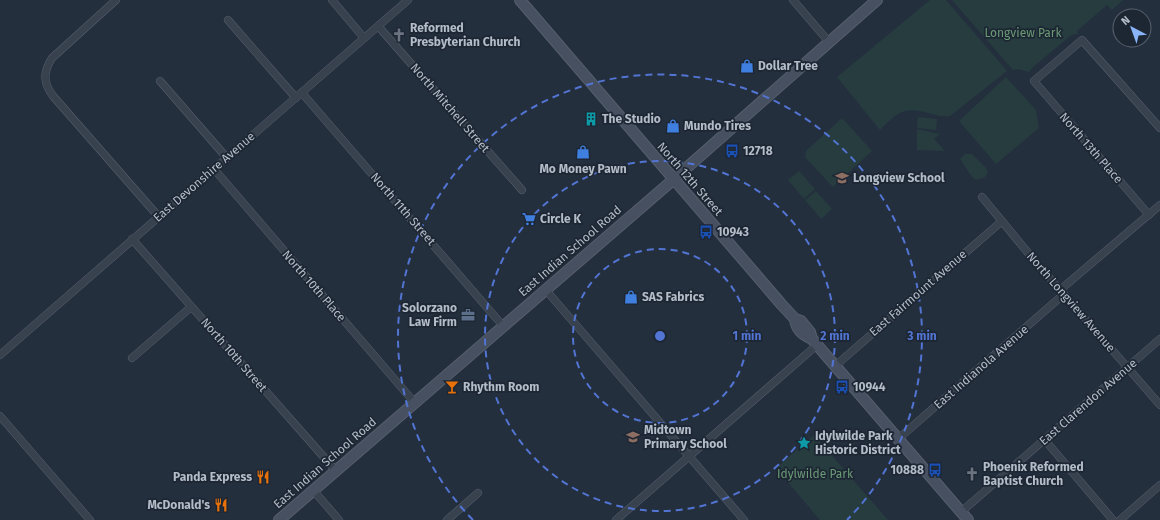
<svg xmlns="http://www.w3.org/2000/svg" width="1160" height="520" font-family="'Fira Sans',sans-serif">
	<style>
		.green { fill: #263c3f }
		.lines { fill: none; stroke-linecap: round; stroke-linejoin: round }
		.street-casing { stroke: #565f6c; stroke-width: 8 }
		.secondary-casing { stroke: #565f6c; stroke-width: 12 }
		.street { stroke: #38414e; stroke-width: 7 }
		.secondary { stroke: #465061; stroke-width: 10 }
		.ring { fill: none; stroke: #5274d3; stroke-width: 2; stroke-dasharray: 7 5 }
		.labels { text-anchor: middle; stroke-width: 3.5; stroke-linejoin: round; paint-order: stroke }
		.poi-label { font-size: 12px; font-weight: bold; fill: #b4bcc9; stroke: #1d2633; text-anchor: start }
		.park-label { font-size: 12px; fill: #6b9a76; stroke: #1d2633 }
		.street-label { font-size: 12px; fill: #b4bcc9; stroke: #1d2633 }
		.centre { fill: #5274d3; stroke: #1d2633; stroke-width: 2 }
		.ring-label { font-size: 12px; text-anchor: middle; font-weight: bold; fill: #5274d3; stroke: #1d2633; stroke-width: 3.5; stroke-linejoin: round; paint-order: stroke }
	</style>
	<rect width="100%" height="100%" fill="#242f3e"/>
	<g class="green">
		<path d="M930,0H946L1007,71L950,116C942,117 936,115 928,113C903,106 897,113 880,130L837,77Z"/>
		<path d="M952,0H1123L1112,10L1107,5L1077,31L1078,34H1074L1070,36L1032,68L1029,72L1018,69L1013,70Z"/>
		<path d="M1006,77L1036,110L1039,128L996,164L959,121Z"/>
		<path d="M918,117L937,119L936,130L917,128Z"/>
		<path d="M842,118L872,151L833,187L805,157L806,151Z"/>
		<path d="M917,129L940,134L934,139L945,151L917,150Z"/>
		<path d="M965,154H972L986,168L988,172L985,177L976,180L972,177L960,159Z"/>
		<path d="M799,171L815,189L804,199L788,180Z"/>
		<path d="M816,191L832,209L821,219L805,200Z"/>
		<path d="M814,435L888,520H820L776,468Z"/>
	</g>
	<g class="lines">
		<g class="street-casing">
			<g id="street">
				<path d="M116,0L52,58C43,72 43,83 53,96L158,216"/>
				<path d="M332,0L364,38"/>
				<path d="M793,0L829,42"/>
				<path d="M228,20L296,98"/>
				<path d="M378,26L522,190"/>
				<path d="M160,81L227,158"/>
				<path d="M302,93L503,326"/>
				<path d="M214,169L414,402"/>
				<path d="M982,197L1034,260L1160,405"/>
				<path d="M1149,215L1034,81L1082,40L1160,128"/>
				<path d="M132,239L336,471"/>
				<path d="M545,289L744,520"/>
				<path d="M1060,290L1160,205"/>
				<path d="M0,355L408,0"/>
				<path d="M132,358L191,307"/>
				<path d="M835,366L1002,221"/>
				<path d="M0,416L90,520"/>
				<path d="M898,439L1064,294"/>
				<path d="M1044,439L1113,520"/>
				<path d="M313,490L339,520"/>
				<path d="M961,512L1160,339"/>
				<path d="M447,520L478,493"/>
				<path d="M616,520L817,345"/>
				<path d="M1120,520L1160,485"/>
			</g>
		</g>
		<g class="secondary-casing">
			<g id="secondary">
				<path d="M520,0L782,305L795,319L801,321L810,332L812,339"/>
				<path d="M795,319C796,330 803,335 812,339L968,520"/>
				<path d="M279,520L666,186L877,0"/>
			</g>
		</g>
		<use href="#street" class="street"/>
		<use href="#secondary" class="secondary"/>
	</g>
	<g class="ring">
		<circle cx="660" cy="336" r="87"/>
		<circle cx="660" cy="336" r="175"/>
		<path d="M473 520A262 262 0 1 1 847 520"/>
	</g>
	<defs>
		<g id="church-bare" transform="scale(1.08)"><path d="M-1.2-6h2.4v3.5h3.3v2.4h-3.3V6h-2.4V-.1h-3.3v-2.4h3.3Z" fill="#6b7280" stroke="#1d2633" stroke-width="2.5" paint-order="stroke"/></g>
		<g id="shop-bare" transform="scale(1.08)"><path d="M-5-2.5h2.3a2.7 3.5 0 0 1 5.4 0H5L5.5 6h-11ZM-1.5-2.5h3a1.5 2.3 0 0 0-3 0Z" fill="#3f7fe0" stroke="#1d2633" stroke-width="2.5" paint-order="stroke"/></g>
		<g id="building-bare" transform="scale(1.08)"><path d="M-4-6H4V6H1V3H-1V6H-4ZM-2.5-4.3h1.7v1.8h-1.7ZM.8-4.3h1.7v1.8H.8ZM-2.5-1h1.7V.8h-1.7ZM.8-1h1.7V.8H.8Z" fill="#0f9aa8" stroke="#1d2633" stroke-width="2.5" paint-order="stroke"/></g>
		<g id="bus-bare" transform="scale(1.08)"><path d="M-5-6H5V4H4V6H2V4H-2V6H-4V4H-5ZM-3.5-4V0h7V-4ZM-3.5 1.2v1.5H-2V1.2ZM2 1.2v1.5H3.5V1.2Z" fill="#1a4fb4" stroke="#1d2633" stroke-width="2.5" paint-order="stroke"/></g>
		<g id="school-bare" transform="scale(1.08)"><path d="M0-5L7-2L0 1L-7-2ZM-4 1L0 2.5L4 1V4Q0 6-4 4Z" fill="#8d6e63" stroke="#1d2633" stroke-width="2.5" paint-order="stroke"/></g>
		<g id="supermarket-bare" transform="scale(1.08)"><path d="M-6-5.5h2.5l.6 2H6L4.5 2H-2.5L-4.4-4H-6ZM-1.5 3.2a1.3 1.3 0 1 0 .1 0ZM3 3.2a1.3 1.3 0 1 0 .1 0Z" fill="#3f7fe0" stroke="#1d2633" stroke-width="2.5" paint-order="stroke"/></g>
		<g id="office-bare" transform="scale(1.08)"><path d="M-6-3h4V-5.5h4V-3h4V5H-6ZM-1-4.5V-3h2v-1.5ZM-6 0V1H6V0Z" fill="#5c6f8a" stroke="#1d2633" stroke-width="2.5" paint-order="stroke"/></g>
		<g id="bar-bare" transform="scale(1.08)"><path d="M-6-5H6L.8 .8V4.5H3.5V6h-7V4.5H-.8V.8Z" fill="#e8710a" stroke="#1d2633" stroke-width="2.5" paint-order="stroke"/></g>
		<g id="sight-bare" transform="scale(1.08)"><path d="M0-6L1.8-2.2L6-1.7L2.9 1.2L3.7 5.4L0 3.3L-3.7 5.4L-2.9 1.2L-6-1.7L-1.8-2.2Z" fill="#0f9aa8" stroke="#1d2633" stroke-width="2.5" paint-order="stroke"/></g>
		<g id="restaurant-bare" transform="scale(1.08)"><path d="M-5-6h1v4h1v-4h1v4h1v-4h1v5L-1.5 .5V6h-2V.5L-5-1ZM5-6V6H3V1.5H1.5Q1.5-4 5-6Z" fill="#e8710a" stroke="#1d2633" stroke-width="2.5" paint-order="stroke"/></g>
	</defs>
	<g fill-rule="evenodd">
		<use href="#church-bare" x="399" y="35"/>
		<use href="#shop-bare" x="747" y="66"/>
		<use href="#building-bare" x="591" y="119"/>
		<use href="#shop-bare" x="673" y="126"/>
		<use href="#bus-bare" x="732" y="151"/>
		<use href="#shop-bare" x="583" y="152"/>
		<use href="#school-bare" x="842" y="178"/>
		<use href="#supermarket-bare" x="529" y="219"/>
		<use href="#bus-bare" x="706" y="232"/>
		<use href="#shop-bare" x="631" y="297"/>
		<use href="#office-bare" x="468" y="315"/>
		<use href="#bar-bare" x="452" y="387"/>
		<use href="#bus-bare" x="842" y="387"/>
		<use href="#school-bare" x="633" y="437"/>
		<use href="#sight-bare" x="804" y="443"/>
		<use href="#bus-bare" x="935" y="470"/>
		<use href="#church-bare" x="972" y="474"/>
		<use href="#restaurant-bare" x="263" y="477"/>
		<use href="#restaurant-bare" x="221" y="505"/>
	</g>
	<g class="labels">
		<g class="poi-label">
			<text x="410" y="32">Reformed<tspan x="410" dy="14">Presbyterian Church</tspan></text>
			<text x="758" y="70">Dollar Tree</text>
			<text x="602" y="123">The Studio</text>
			<text x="684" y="130">Mundo Tires</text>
			<text x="743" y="155">12718</text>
			<text x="583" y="173" text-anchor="middle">Mo Money Pawn</text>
			<text x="853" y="182">Longview School</text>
			<text x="540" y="223">Circle K</text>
			<text x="717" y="236">10943</text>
			<text x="642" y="301">SAS Fabrics</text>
			<text x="457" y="312" text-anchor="end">Solorzano<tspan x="457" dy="14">Law Firm</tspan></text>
			<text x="463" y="391">Rhythm Room</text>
			<text x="853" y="391">10944</text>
			<text x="644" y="434">Midtown<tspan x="644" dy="14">Primary School</tspan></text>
			<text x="815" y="440">Idylwilde Park<tspan x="815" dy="14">Historic District</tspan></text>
			<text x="983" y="471">Phoenix Reformed<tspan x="983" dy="14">Baptist Church</tspan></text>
			<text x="924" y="474" text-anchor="end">10888</text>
			<text x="252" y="481" text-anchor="end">Panda Express</text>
			<text x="210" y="509" text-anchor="end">McDonald's</text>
		</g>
		<g class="park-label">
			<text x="1023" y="37">Longview Park</text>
			<text x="815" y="478">Idylwilde Park</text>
		</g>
		<g class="street-label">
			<text transform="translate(450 108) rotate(49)" y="4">North Mitchell Street</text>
			<text transform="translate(1091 148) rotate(49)" y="4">North 13th Place</text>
			<text transform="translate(204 177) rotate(-41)" y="4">East Devonshire Avenue</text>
			<text transform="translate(690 179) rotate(49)" y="4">North 12th Street</text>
			<text transform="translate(403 209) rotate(49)" y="4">North 11th Street</text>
			<text transform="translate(570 251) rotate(-41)" y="4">East Indian School Road</text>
			<text transform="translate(314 286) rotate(49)" y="4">North 10th Place</text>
			<text transform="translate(918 293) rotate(-41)" y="4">East Fairmount Avenue</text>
			<text transform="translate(1071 302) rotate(49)" y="4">North Longview Avenue</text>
			<text transform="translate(234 355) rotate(49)" y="4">North 10th Street</text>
			<text transform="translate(981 367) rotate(-41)" y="4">East Indianola Avenue</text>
			<text transform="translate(1088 402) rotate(-41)" y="4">East Clarendon Avenue</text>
			<text transform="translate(325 463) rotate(-41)" y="4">East Indian School Road</text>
		</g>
	</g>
	<circle cx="660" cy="336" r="6" class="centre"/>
	<g class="ring-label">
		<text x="747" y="340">1 min</text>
		<text x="835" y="340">2 min</text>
		<text x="922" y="340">3 min</text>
	</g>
	<g transform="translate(1132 28) rotate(319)"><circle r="19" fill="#1d2633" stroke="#59626f"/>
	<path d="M0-3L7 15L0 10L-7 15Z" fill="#8ab4f8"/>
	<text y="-6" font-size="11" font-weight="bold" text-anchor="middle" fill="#b4bcc9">N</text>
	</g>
</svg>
